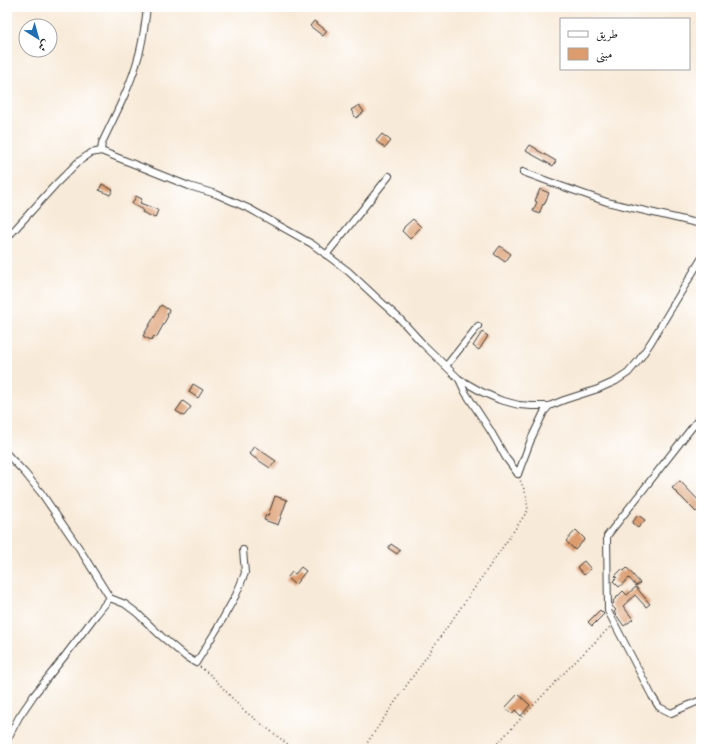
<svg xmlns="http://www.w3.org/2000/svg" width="708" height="756" font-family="'IM FELL Double Pica',Amiri,serif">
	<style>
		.building { fill: #dc9c6e }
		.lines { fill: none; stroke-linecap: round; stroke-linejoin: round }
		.minor-casing { stroke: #3d3b38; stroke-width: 8 }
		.path { stroke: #3d3b38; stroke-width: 1.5; stroke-dasharray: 1 3; stroke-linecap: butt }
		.minor { stroke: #fff; stroke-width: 6 }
	</style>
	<rect width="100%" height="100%" fill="#fff"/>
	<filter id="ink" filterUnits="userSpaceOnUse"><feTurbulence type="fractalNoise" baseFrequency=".025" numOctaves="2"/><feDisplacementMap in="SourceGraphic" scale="8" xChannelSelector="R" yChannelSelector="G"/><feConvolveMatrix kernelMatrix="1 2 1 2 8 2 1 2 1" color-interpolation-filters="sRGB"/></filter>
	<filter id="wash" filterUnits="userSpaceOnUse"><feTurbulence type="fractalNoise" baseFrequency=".012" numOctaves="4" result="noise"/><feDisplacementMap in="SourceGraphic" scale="16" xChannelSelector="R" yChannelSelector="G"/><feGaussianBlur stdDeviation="0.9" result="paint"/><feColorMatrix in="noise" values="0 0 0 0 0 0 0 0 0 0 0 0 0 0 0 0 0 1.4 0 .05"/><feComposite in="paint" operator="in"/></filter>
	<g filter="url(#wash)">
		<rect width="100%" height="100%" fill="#f8ead8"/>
		<g id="blocks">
			<g class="building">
				<path d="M314,21L327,31L323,36L310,26Z"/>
				<path d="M359,105L364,112L356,118L351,110Z"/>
				<path d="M382,134L391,141L385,148L376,141Z"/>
				<path d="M530,145L537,149V150L556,161L553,166L526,151Z"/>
				<path d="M102,184L113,190L110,195L99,190Z"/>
				<path d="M540,189L549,193L544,205L543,204L539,214L533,211L537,202L535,201Z"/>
				<path d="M136,196L142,199L140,203L158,210L155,218L142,212L143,210L132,204Z"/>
				<path d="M413,219L421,227L410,239L402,231L404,228V227Z"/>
				<path d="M500,246L511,254L505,262L494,254Z"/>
				<path d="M161,305L169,310L167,315L168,316L156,338L154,336L151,340L143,336Z"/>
				<path d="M482,332L488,336L479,350L473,346Z"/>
				<path d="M193,384L203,390L198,398L189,392Z"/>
				<path d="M183,401L191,407L184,416L176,411Z"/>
				<path d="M254,446L276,461L270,468L249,454Z"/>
				<path d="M680,481L701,503V507L696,512L672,488Z"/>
				<path d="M275,496L287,500L278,525L264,520L266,515L268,516Z"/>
				<path d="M638,515L645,520L638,528L632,523Z"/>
				<path d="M576,530L585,539L575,550L566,541Z"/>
				<path d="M391,544L400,550L397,554L388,548Z"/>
				<path d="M584,561L591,569L584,575L577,567Z"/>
				<path d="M301,567L306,571L295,585L287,578L292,572L295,574Z"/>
				<path d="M627,568L640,583L636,586L629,578L619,587L613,581L617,577L615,576L622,569L624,571Z"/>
				<path d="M636,587L650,604L646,607L635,595L623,606L633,619L624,626L614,612L616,610L612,606V604L614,603L613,601L623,591L627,595Z"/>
				<path d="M600,610L604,614L592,626L588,622Z"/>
				<path d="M518,694L530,705L521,716L515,710L512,714L505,708Z"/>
			</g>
		</g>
	</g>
	<g filter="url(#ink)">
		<use href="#blocks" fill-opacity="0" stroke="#3d3b38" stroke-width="1"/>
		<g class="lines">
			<g class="minor-casing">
				<g id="minor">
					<path d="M101,151L102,143C115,115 130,88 138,58C143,42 145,24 147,7"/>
					<path d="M523,172L561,186L607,202L701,224"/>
					<path d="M7,238L55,185L78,162L91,153L101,151L189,186L216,194L250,209L312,244L348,271L380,301L400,319L422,343L459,379L482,392L500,400L519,405L532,406H549L564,400L598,389L616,381L628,373L639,360L651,342L701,259"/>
					<path d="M326,255L389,176"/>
					<path d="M446,366L478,326"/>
					<path d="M459,379L465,392L490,430L506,458L518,474"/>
					<path d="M701,416L607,536L608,611L652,696L659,707L671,713L701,700"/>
					<path d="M7,454L25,473L42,494L79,548L110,598L125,604L137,613L161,636L186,657L196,663L217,629L236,595L245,573L243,550"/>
					<path d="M518,474L532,437L544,412L549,406"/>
					<path d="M7,740L19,717L34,695L64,657L96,615L110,598"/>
				</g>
			</g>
			<g class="path">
				<path d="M200,667L212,676L242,709L294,749"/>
				<path d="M363,749C417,669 474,590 528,510L526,494L520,480"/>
				<path d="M492,749L567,670L610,627"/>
			</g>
			<use href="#minor" class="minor"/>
		</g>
	</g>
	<rect width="708" height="756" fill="none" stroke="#fff" stroke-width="24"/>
	<rect x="560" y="18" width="130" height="52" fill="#ffffff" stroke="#a4a4a4"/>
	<rect x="568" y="31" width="20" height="6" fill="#ffffff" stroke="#a4a4a4"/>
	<text x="596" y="38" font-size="12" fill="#1c1c1c">طريق</text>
	<rect x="568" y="48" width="20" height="12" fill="#dc9c6e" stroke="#a4a4a4"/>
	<text x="596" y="58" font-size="12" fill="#1c1c1c">مبنى</text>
	<g transform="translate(38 38) rotate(143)"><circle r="19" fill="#ffffff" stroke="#a4a4a4"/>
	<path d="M0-3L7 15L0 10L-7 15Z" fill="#1f6fb2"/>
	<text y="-6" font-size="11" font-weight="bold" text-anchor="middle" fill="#1c1c1c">ش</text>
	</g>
</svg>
